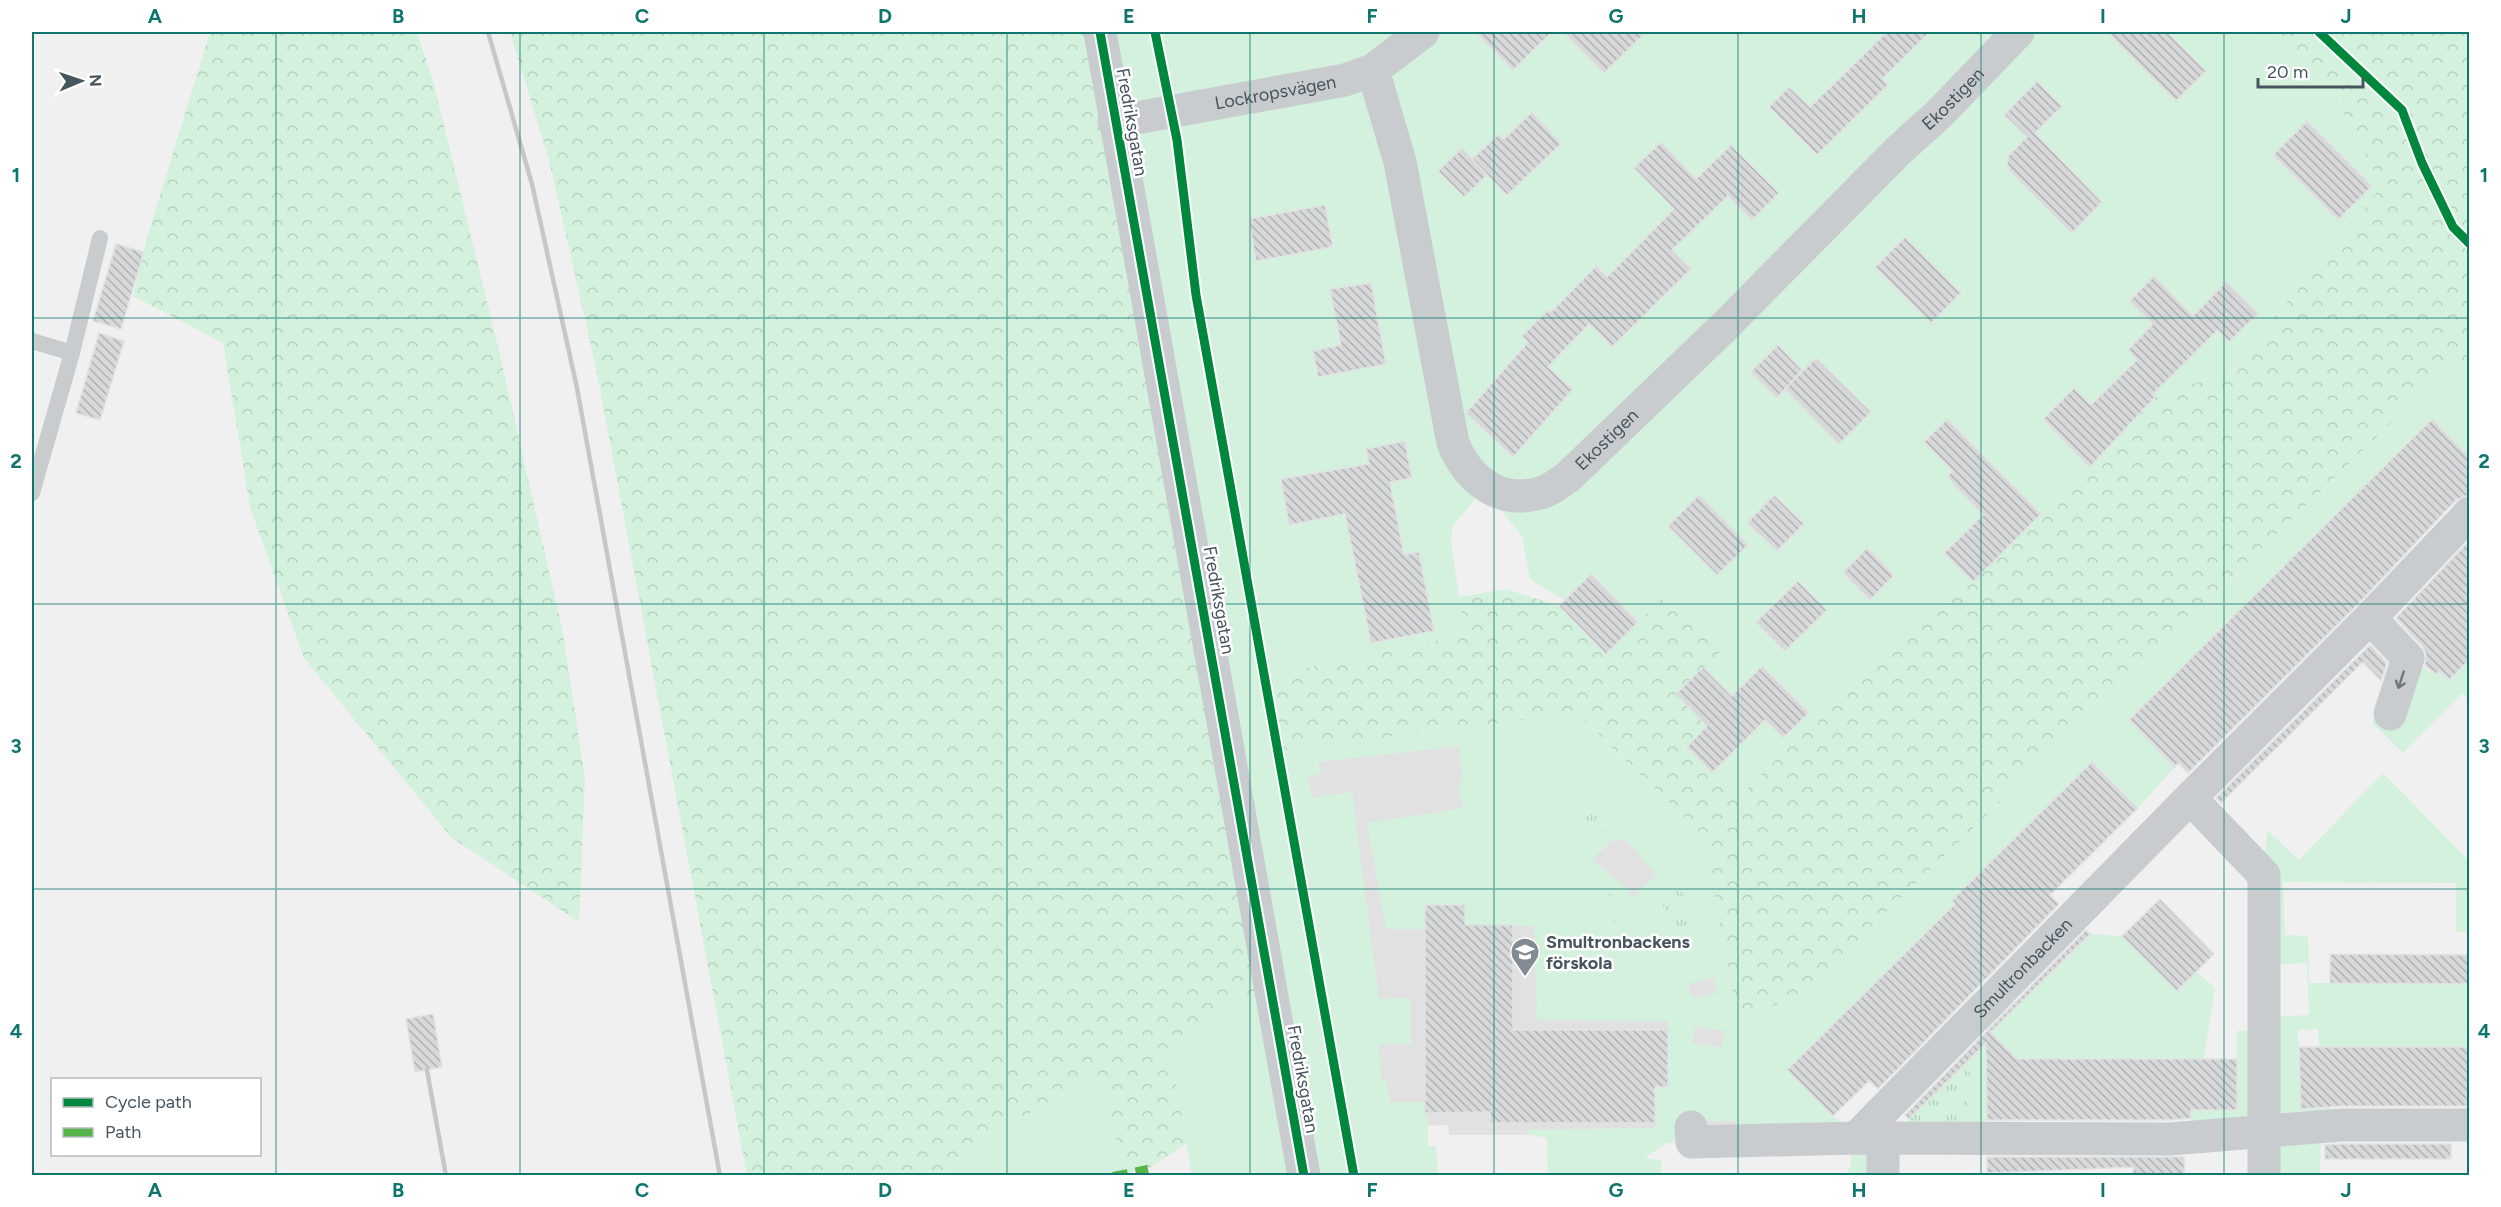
<svg xmlns="http://www.w3.org/2000/svg" width="2501" height="1207" font-family="Figtree,sans-serif">
	<style>
		.education { fill: #e2e1e2 }
		.green { fill: #d3f1dd; fill-rule: evenodd }
		.forest { fill: url(#forest-crowns) }
		.park { fill: url(#park-tufts) }
		.building { fill: url(#building-back-hatch); stroke: #e2e2e3; stroke-width: 1.5 }
		.lines { fill: none; stroke-linecap: round; stroke-linejoin: round }
		.service { stroke: #c9cccf; stroke-width: 16 }
		.minor { stroke: #c9cccf; stroke-width: 33 }
		.tertiary { stroke: #c9cccf; stroke-width: 33 }
		.rail { stroke: #c5c7c9; stroke-width: 4.5 }
		.quiet { stroke: #57b448; stroke-width: 8; stroke-dasharray: 15 8; stroke-linecap: butt }
		.cycleway-casing { stroke: #fff; stroke-width: 13 }
		.cycleway { stroke: #00873e; stroke-width: 9 }
		.oneway { stroke: #6d7880 }
		.grid { fill: none; stroke: #0f766e; stroke-width: 1.5; stroke-opacity: 0.55 }
		.labels { text-anchor: middle; stroke-width: 5; stroke-linejoin: round; paint-order: stroke }
		.street-label { font-size: 18px; fill: #46545e; stroke: #fff }
		.poi-label { font-size: 18px; font-weight: bold; fill: #46545e; stroke: #fff; text-anchor: start }
		.neatline { fill: none; stroke: #0f766e; stroke-width: 2 }
		.grid-label { font-size: 20px; text-anchor: middle; font-weight: bold; fill: #0f766e }
	</style>
	<defs>
		<pattern id="forest-crowns" width="20" height="18" patternUnits="userSpaceOnUse" patternTransform="scale(1.5)"><rect width="20" height="18" fill="#d3f1dd"/><path d="M2 6a3 3 0 1 1 6 0M12 15a3 3 0 1 1 6 0" fill="none" stroke="#b6d1c0"/></pattern>
		<pattern id="park-tufts" width="24" height="20" patternUnits="userSpaceOnUse" patternTransform="scale(1.5)"><rect width="24" height="20" fill="#d3f1dd"/><path d="M3 7l-1-3M5 7V3M7 7l1-3M15 17l-1-3M17 17v-4M19 17l1-3" fill="none" stroke="#b6d1c0"/></pattern>
		<pattern id="building-back-hatch" width="6" height="6" patternUnits="userSpaceOnUse" patternTransform="scale(1.5)"><rect width="6" height="6" fill="#d7d8d9"/><path d="M-1 5l2 2M0 0l6 6M5-1l2 2" fill="none" stroke="#b0b2b3"/></pattern>
	</defs>
	<rect width="100%" height="100%" fill="#f1f0f0"/>
	<path class="education" d="M1576,713L1703,836L1739,1023L1737,1141L1667,1143L1554,1135H1449L1448,1125L1428,1126V1146L1350,1154L1279,751Z"/>
	<g class="green">
		<path d="M1100,32H2259L2330,88L2382,186L2229,372L2155,397L2119,433V438L1973,582L1909,635L1811,725L1736,800L1687,747L1675,694L1693,676L1592,574L1564,600L1530,579L1522,536L1501,510L1498,492L1486,486L1452,527L1451,542L1465,635L1264,677L1279,751L1576,713L1703,836L1739,1023L1807,989L2454,362L2469,378V457L2431,419L2270,582L2175,767L2138,808L2092,762L1952,900L1998,947L1787,1070L1833,1116L1859,1135L1883,1175H1846L1851,1165V1152L1737,1141L1736,1121L1675,1122L1677,1142L1667,1143L1644,1158L1662,1160L1661,1175H1548L1547,1138L1527,1134V1130L1654,1128L1655,1087H1668V1021L1537,1020L1534,926L1465,925L1425,905V929H1386L1367,823L1464,808L1458,793L1462,775L1459,746L1319,762L1321,774L1308,776L1312,798L1352,792L1379,999L1411,998V1044L1379,1045L1382,1080H1387L1390,1102H1425L1428,1113V1146H1436L1438,1175H1192L1169,1046ZM1624,838L1657,875L1632,897L1624,886L1592,859L1611,842ZM1714,978L1717,993L1692,998L1688,984ZM1695,1026L1725,1031L1722,1047L1692,1043Z"/>
		<path d="M2408,658L2430,672L2435,666L2449,680L2469,660V699L2462,693L2403,753L2372,723L2377,717Z"/>
		<path d="M2383,773L2469,861V932H2456V883L2283,882L2285,935L2308,936L2309,983L2469,984V1047H2331V1110L2321,1126L2320,1175H2264V1132L2191,1123L2190,1060H1987V1123L1966,1139L1961,1068L1993,1036L1975,1016L1999,992L2017,1007L2090,934L2122,936L2196,971L2215,988L2204,1058L2206,1110H2237V1031L2263,1030V1017L2309,1015L2307,963L2263,965L2264,854L2268,831L2299,860ZM2318,1029L2321,1108L2302,1109L2298,1030Z"/>
		<path d="M1104,1072L1123,1175L945,1176L990,1135Z"/>
	</g>
	<g class="forest">
		<path d="M210,32H417L433,81L500,355L563,633L585,778L579,922L452,838L304,658L250,507L223,343L133,296L147,238Z"/>
		<path d="M510,32H1100L1269,981L1169,1046L1187,1143L1148,1169L1123,1174L1103,1073L990,1135L945,1175H747L596,368L549,160Z"/>
		<path d="M2259,32H2469V378L2454,362L1807,989L1739,1023L1703,836L1577,713L1279,751L1264,677L1465,635L1459,597L1506,589L1559,606L1606,654L1665,595L1720,652L1676,694L1707,726L1687,747L1736,800L1811,725L1909,635L1973,582L2119,438V433L2155,397L2229,372L2382,186L2330,88Z"/>
	</g>
	<g class="park">
		<path d="M1588,799L1613,825L1592,844L1568,818Z"/>
		<path d="M1676,885L1699,915L1680,929L1658,899Z"/>
		<path d="M1611,893L1637,929L1625,938L1599,902Z"/>
		<path d="M1961,1068L1970,1072L1966,1139H1912L1909,1119Z"/>
	</g>
	<g class="building">
		<path d="M1475,32H1552L1513,70Z"/>
		<path d="M1563,32H1646L1604,73Z"/>
		<path d="M1887,32H1930L1882,79L1888,85L1817,155L1769,107L1789,87L1810,107Z"/>
		<path d="M2107,32H2167L2206,71L2176,101Z"/>
		<path d="M2037,81L2062,106L2035,133L2102,202L2072,233L2010,171L2007,164L2008,156L2027,137L2004,115Z"/>
		<path d="M1532,112L1561,144L1507,195L1472,159L1499,134L1504,139Z"/>
		<path d="M2307,121L2372,186L2338,220L2273,155Z"/>
		<path d="M1661,142L1696,179L1731,145L1779,193L1752,220L1728,196L1672,250L1691,269L1612,347L1589,324L1548,367L1573,389L1513,457L1466,413L1528,342L1522,336L1548,310L1551,312L1596,266L1607,277L1674,209L1634,168Z"/>
		<path d="M1462,148L1487,175L1464,197L1438,171Z"/>
		<path d="M1325,205L1333,247L1256,261L1249,219Z"/>
		<path d="M1905,237L1961,293L1931,323L1875,267Z"/>
		<path d="M116,244L144,252L121,329L93,321Z"/>
		<path d="M2154,276L2193,316L2226,282L2258,314L2229,342L2218,330L2152,395L2155,397L2090,467L2043,419L2074,388L2091,405L2137,360L2128,350L2153,324L2129,301Z"/>
		<path d="M1371,283L1386,364L1318,377L1313,351L1341,345L1330,289Z"/>
		<path d="M99,333L124,341L100,420L76,413Z"/>
		<path d="M1778,345L1802,370L1777,398L1751,372Z"/>
		<path d="M1816,358L1871,412L1839,444L1785,389Z"/>
		<path d="M1947,419L2041,514L1973,582L1944,553L1983,515L1947,477L1952,471L1924,442Z"/>
		<path d="M2432,419L2469,457V495L2456,500L2357,605L2188,773L2178,763L2175,767L2129,720Z"/>
		<path d="M1405,441L1412,478L1390,482L1404,555L1419,552L1434,631L1371,643L1345,514L1289,525L1281,479L1369,464L1366,449Z"/>
		<path d="M1699,495L1748,545L1717,575L1668,526Z"/>
		<path d="M1774,495L1804,524L1777,551L1747,523Z"/>
		<path d="M2469,541V660L2449,680L2439,671L2437,674L2425,666L2426,654L2422,646L2396,618Z"/>
		<path d="M1867,548L1894,575L1870,600L1843,573Z"/>
		<path d="M1591,574L1638,622L1606,654L1559,606Z"/>
		<path d="M1798,581L1827,610L1785,651L1756,622Z"/>
		<path d="M2370,645L2387,663L2381,681L2363,662L2221,803L2216,798Z"/>
		<path d="M1762,666L1809,713L1783,738L1765,720L1712,773L1687,747L1707,726L1676,694L1703,667L1732,696Z"/>
		<path d="M2092,762L2138,808L2050,895L2059,904L1878,1089L1869,1081L1833,1116L1787,1070L1955,904L1952,900Z"/>
		<path d="M2160,899L2214,954L2177,991L2122,936Z"/>
		<path d="M1425,905H1465V925H1513V1030H1668V1087H1655V1123H1490V1112L1425,1113Z"/>
		<path d="M2086,930L2090,934L1991,1032L2017,1059H2237V1110H2191V1118L2169,1120H1987L1986,1043L1909,1119L1905,1115Z"/>
		<path d="M2330,954L2469,955V984L2330,983Z"/>
		<path d="M433,1014L442,1067L415,1072L406,1019Z"/>
		<path d="M2299,1047H2469V1106H2341L2301,1109Z"/>
		<path d="M2342,1144H2451V1159H2325V1145Z"/>
		<path d="M1987,1157H2184L2185,1176H2133V1167L1987,1173Z"/>
	</g>
	<g class="lines">
		<g class="service">
			<path d="M32,341L72,353L100,238"/>
			<path d="M32,493L72,353"/>
		</g>
		<g class="minor">
			<path id="s1" d="M1373,70L1400,162L1453,443C1468,479 1498,505 1540,493C1550,491 1560,482 1568,477L1725,326L1899,150L1939,114L2018,32"/>
			<path id="s2" d="M1114,122L1345,80L1373,70L1423,32"/>
			<path d="M2370,618L2408,658L2390,714"/>
			<path d="M2190,798L2264,875V1176"/>
			<path d="M1691,1127L1692,1142L1856,1138L2170,1139L2341,1125H2470"/>
			<path id="s3" d="M1856,1138L2190,798L2370,618L2470,513"/>
			<path d="M1883,1176V1138"/>
		</g>
		<path class="tertiary" d="M1100,32L1304,1176"/>
		<g class="rail">
			<path d="M488,32L532,184L577,388L720,1176"/>
			<path d="M427,1070L446,1176"/>
		</g>
		<path class="quiet" d="M1113,1176L1148,1169"/>
		<g class="cycleway-casing">
			<g id="cycleway">
				<path d="M1100,32L1304,1176"/>
				<path d="M1155,32L1177,140L1196,295L1354,1176"/>
				<path d="M2319,32L2402,110L2422,163L2453,227L2470,244"/>
			</g>
		</g>
		<use href="#cycleway" class="cycleway"/>
	</g>
	<defs><path id="oneway-shaft" d="M-6 0H5M1.5-3L5.5 0L1.5 3" fill="none" stroke-width="1.6" stroke-linecap="round" stroke-linejoin="round" transform="scale(1.5)"/></defs>
	<use class="oneway" href="#oneway-shaft" transform="translate(2401 680) rotate(108)"/>
	<path class="grid" d="M276,32V1176M520,32V1176M764,32V1176M1007,32V1176M1250,32V1176M1494,32V1176M1738,32V1176M1981,32V1176M2224,32V1176M32,318H2470M32,604H2470M32,889H2470"/>
	<defs>
		<g id="school-pin" transform="scale(1.5)"><path d="M0 17L-7.5 6A9.5 9.5 0 1 1 7.5 6Z" fill="#828b91" stroke="#fff"/><path d="M0-5L7-2L0 1L-7-2ZM-4 1L0 2.5L4 1V4Q0 6-4 4Z" fill="#fff"/></g>
	</defs>
	<g fill-rule="evenodd">
		<use href="#school-pin" x="1525" y="952"/>
	</g>
	<g class="labels">
		<g class="street-label">
			<text dy="6" stroke="none"><textPath href="#s2" startOffset="164">Lockropsvägen</textPath></text>
			<text dy="6" stroke="none"><textPath href="#s1" startOffset="1065">Ekostigen</textPath></text>
			<text transform="translate(1132 122) rotate(80)" y="6">Fredriksgatan</text>
			<text dy="6" stroke="none"><textPath href="#s1" startOffset="579">Ekostigen</textPath></text>
			<text transform="translate(1219 600) rotate(80)" y="6">Fredriksgatan</text>
			<text dy="6" stroke="none"><textPath href="#s3" startOffset="238">Smultronbacken</textPath></text>
			<text transform="translate(1303 1079) rotate(80)" y="6">Fredriksgatan</text>
		</g>
		<g class="poi-label">
			<text x="1546" y="948">Smultronbackens<tspan x="1546" dy="21">förskola</tspan></text>
		</g>
	</g>
	<rect width="2501" height="1207" fill="none" stroke="#ffffff" stroke-width="66"/>
	<rect x="51" y="1078" width="210" height="78" fill="#ffffff" stroke="#b5bbbf" stroke-width="1.5"/>
	<rect x="63" y="1098" width="30" height="9" fill="#00873e" stroke="#b5bbbf" stroke-width="1.5"/>
	<text x="105" y="1108" font-size="18" fill="#46545e">Cycle path</text>
	<rect x="63" y="1128" width="30" height="9" fill="#57b448" stroke="#b5bbbf" stroke-width="1.5"/>
	<text x="105" y="1138" font-size="18" fill="#46545e">Path</text>
	<g transform="translate(81 81) rotate(88)" stroke="#ffffff" stroke-width="4.5" paint-order="stroke">
	<path d="M0-4.5L10 22L0 15L-10 22Z" fill="#46545e"/>
	<text y="-9" font-size="16" font-weight="bold" text-anchor="middle" fill="#46545e">N</text>
	</g>
	<path d="M2258 78v9h105v-9" fill="none" stroke="#46545e" stroke-width="3"/>
	<text x="2267" y="78" font-size="18" fill="#46545e" stroke="#ffffff" stroke-width="4.5" paint-order="stroke">20 m</text>
	<rect x="33" y="33" width="2435" height="1141" class="neatline"/>
	<g class="grid-label">
		<text x="155" y="23">A</text>
		<text x="398" y="23">B</text>
		<text x="642" y="23">C</text>
		<text x="885" y="23">D</text>
		<text x="1129" y="23">E</text>
		<text x="1372" y="23">F</text>
		<text x="1616" y="23">G</text>
		<text x="1859" y="23">H</text>
		<text x="2103" y="23">I</text>
		<text x="2346" y="23">J</text>
		<text x="16" y="182">1</text>
		<text x="2484" y="182">1</text>
		<text x="16" y="468">2</text>
		<text x="2484" y="468">2</text>
		<text x="16" y="753">3</text>
		<text x="2484" y="753">3</text>
		<text x="16" y="1038">4</text>
		<text x="2484" y="1038">4</text>
		<text x="155" y="1197">A</text>
		<text x="398" y="1197">B</text>
		<text x="642" y="1197">C</text>
		<text x="885" y="1197">D</text>
		<text x="1129" y="1197">E</text>
		<text x="1372" y="1197">F</text>
		<text x="1616" y="1197">G</text>
		<text x="1859" y="1197">H</text>
		<text x="2103" y="1197">I</text>
		<text x="2346" y="1197">J</text>
	</g>
</svg>
